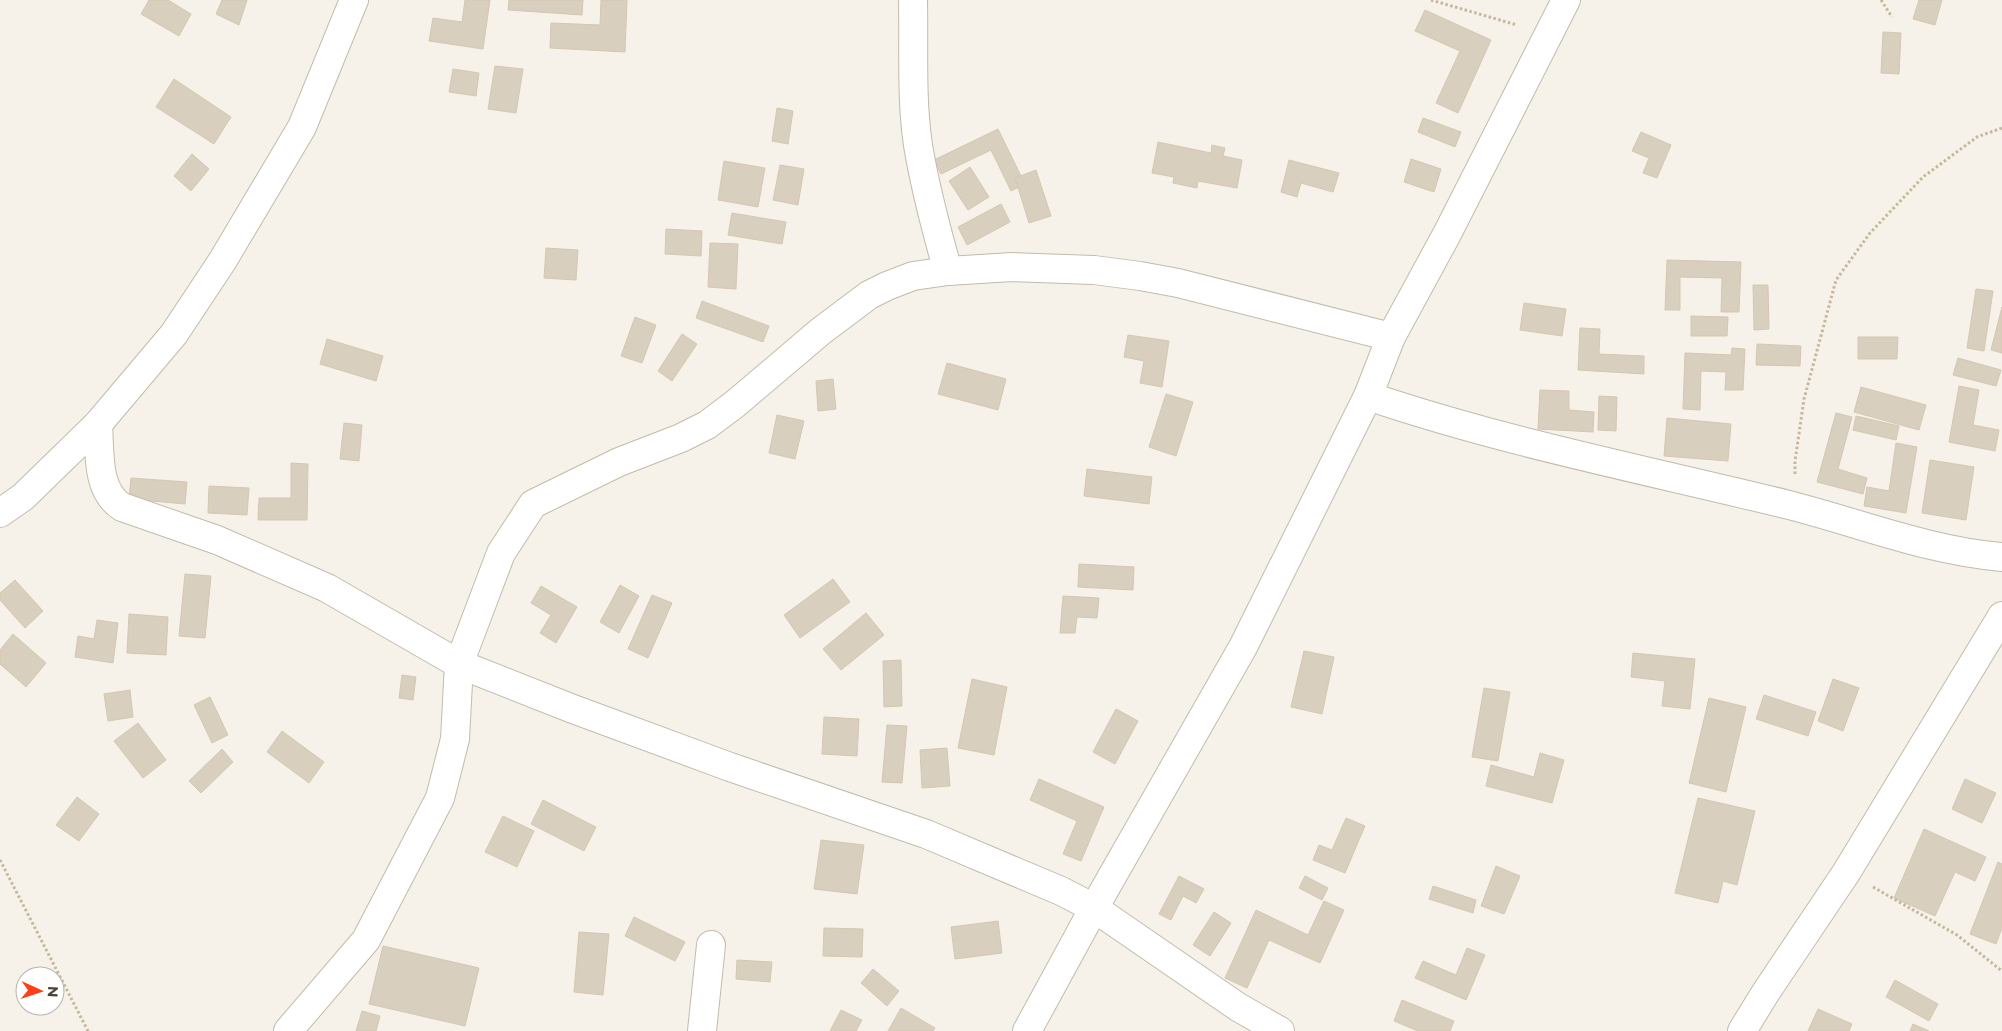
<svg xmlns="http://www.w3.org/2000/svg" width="2002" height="1031" font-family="Montserrat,sans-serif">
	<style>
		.building { fill: #d9cfbe; stroke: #d5c7b0 }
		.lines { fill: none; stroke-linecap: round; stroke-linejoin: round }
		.minor-casing { stroke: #c3bbab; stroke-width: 30 }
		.path { stroke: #c6b79a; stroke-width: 3; stroke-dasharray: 2.5 2.5; stroke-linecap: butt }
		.minor { stroke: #fff; stroke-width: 28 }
	</style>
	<rect width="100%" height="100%" fill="#f6f2e9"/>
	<g class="building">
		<path d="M149,0H168L191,14L179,36L141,14Z"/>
		<path d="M222,0H247L239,25L216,14Z"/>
		<path d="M465,0H490L483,49L429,41L433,18L462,22Z"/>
		<path d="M509,0H583L582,15L508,10Z"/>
		<path d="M601,0H627L625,52L550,48L551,23L600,25Z"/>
		<path d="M1919,0H1942L1935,25L1913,19Z"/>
		<path d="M1425,10L1491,40L1458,113L1436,103L1460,51L1415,31Z"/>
		<path d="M1883,32L1901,33L1899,74L1881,73Z"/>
		<path d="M495,66L523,69L516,113L488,109Z"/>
		<path d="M453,69L479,73L476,96L449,92Z"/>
		<path d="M174,79L231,117L214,144L156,107Z"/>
		<path d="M777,108L793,111L788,144L772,141Z"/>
		<path d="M1423,118L1461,132L1455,147L1418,132Z"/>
		<path d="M998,129L1025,184L1011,191L991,150L941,174L934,160Z"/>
		<path d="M1641,132L1671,145L1657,178L1643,173L1649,158L1632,151Z"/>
		<path d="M1158,142L1211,153L1212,145L1225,148L1223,156L1242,160L1237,188L1198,181L1197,188L1173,183L1174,177L1152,173Z"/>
		<path d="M192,154L209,169L191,191L174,176Z"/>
		<path d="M1411,159L1441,169L1434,192L1404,182Z"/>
		<path d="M1289,160L1339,173L1333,192L1301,183L1297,197L1281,192Z"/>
		<path d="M724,161L765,168L758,207L718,200Z"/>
		<path d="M780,165L804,169L798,205L773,200Z"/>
		<path d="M970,167L989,197L968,210L949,181Z"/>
		<path d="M1036,170L1051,216L1029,223L1015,178Z"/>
		<path d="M1001,204L1010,222L967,245L958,227Z"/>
		<path d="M732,213L786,222L782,244L728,235Z"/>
		<path d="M666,229L702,231L701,256L665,254Z"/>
		<path d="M710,243L738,244L736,289L708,287Z"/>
		<path d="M546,248L578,250L576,280L544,278Z"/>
		<path d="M1667,260L1741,262L1739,312H1721L1722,278L1680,277V310H1665Z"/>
		<path d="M1753,285H1768L1769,329L1754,330Z"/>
		<path d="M1976,289L1993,291L1984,351L1967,348Z"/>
		<path d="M702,301L769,326L763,342L696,318Z"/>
		<path d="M1524,303L1566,309L1562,336L1520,330Z"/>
		<path d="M2002,307V353L1991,350Z"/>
		<path d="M1691,316L1728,317L1727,336H1691Z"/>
		<path d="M635,317L656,325L642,363L621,356Z"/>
		<path d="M1580,328L1600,329L1599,354L1644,356V374L1578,370Z"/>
		<path d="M682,334L697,344L672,381L658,371Z"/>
		<path d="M1128,335L1169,341L1162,387L1140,383L1144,361L1124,357Z"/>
		<path d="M1858,337H1898L1897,359H1858Z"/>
		<path d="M327,339L383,356L376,381L320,364Z"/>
		<path d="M1757,344L1801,346L1800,366L1756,365Z"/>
		<path d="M1732,348L1745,349L1743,390H1725L1726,372L1701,371L1700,410L1683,409L1685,353L1731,355Z"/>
		<path d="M1958,358L2001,370L1996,386L1953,375Z"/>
		<path d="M947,363L1006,379L998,410L938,394Z"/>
		<path d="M833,379L836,409L818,411L816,381Z"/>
		<path d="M1959,386L1979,390L1973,425L1999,430L1995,451L1949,442Z"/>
		<path d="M1861,387L1926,405L1919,430L1854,412Z"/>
		<path d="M1540,390L1569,391V410L1594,412L1593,432L1538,429Z"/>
		<path d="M1166,394L1193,402L1176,456L1149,447Z"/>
		<path d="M1599,396L1617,397L1616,431L1598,430Z"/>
		<path d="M1836,413L1852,417L1838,469L1867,478L1863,494L1817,482Z"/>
		<path d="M777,415L804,421L795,459L769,453Z"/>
		<path d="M1856,416L1899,426L1896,440L1853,430Z"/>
		<path d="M1667,418L1731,424L1728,461L1664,456Z"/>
		<path d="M344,423L362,425L359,461L340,459Z"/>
		<path d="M1896,443L1917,447L1906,513L1864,506L1867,487L1889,491Z"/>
		<path d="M1930,460L1974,467L1966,520L1922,513Z"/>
		<path d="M291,463L308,464L307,520H258L259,498H291Z"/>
		<path d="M1087,469L1152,477L1149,504L1084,496Z"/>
		<path d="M131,478L187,482L185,504L129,499Z"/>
		<path d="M209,486L249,488L247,515L208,513Z"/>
		<path d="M1079,564L1134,567L1133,590L1078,587Z"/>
		<path d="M185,574L211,576L205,638L179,636Z"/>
		<path d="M833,579L850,602L800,638L784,615Z"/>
		<path d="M15,580L43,611L25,628L0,600V593Z"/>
		<path d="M620,585L639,596L619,633L600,622Z"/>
		<path d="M541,586L577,607L556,643L540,633L551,615L531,603Z"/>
		<path d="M652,595L672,603L648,658L628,649Z"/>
		<path d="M1063,596L1099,598L1097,618L1077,617L1075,633H1060Z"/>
		<path d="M866,613L884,635L841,670L823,649Z"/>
		<path d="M129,614L168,617L166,655L127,653Z"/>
		<path d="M97,620L118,623L113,663L75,657L78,636L94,639Z"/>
		<path d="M13,634L46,663L26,687L0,664V650Z"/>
		<path d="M1304,651L1334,657L1322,714L1291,707Z"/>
		<path d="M1633,653L1695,659L1690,709L1662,706L1665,681L1631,677Z"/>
		<path d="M901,660L902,706L884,707L883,661Z"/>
		<path d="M402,675L416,677L413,700L399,698Z"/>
		<path d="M972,679L1007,687L994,755L958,748Z"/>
		<path d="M1833,679L1859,688L1843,731L1818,721Z"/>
		<path d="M1484,688L1510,692L1498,761L1472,757Z"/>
		<path d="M130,690L133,717L108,721L104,694Z"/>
		<path d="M1764,695L1816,712L1808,736L1756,719Z"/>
		<path d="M210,697L228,735L212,743L194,705Z"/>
		<path d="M1709,698L1746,707L1726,792L1689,783Z"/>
		<path d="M1116,709L1138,721L1115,764L1093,752Z"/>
		<path d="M824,717L859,719L857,756L822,754Z"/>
		<path d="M138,723L166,760L143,778L114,741Z"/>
		<path d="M887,725L907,726L902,783L882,782Z"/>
		<path d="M282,731L324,762L309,783L267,752Z"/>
		<path d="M947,748L950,786L922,788L920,750Z"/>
		<path d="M222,749L233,762L201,793L189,781Z"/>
		<path d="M1540,753L1564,760L1552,803L1486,786L1491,765L1534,777Z"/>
		<path d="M1039,779L1104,807L1081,861L1063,854L1077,821L1030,800Z"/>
		<path d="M1965,779L1996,793L1982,823L1952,809Z"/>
		<path d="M77,797L99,814L79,841L56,825Z"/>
		<path d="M1698,798L1755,811L1737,885L1723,881L1718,903L1675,893Z"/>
		<path d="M543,800L596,827L584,851L531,824Z"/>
		<path d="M503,816L534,831L517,867L485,852Z"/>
		<path d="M1346,818L1365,826L1345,873L1313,860L1319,845L1332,850Z"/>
		<path d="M1924,829L1986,857L1975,881L1955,872L1935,916L1894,898Z"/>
		<path d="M821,840L864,845L857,894L814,889Z"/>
		<path d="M1998,862L2002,864V928L1996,944L1970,934Z"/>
		<path d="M1496,866L1520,876L1504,914L1481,906Z"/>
		<path d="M1179,876L1204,889L1196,903L1183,896L1171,920L1159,914Z"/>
		<path d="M1305,876L1328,888L1322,900L1299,888Z"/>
		<path d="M1433,886L1476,900L1473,913L1429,899Z"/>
		<path d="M1324,901L1344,910L1320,963L1269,940L1247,988L1225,978L1256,910L1308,935Z"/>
		<path d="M1214,912L1231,923L1210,956L1193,945Z"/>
		<path d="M634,917L685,942L675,961L625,936Z"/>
		<path d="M998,921L1002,953L955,959L951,927Z"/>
		<path d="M824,928L863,929L862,957L823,956Z"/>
		<path d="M579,932L609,934L603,995L574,992Z"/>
		<path d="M383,946L479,968L465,1026L369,1004Z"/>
		<path d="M1467,948L1485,955L1466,1000L1415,978L1423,961L1456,975Z"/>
		<path d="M737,960L772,962L770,982L736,979Z"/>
		<path d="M873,969L899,991L887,1006L861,983Z"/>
		<path d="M1895,980L1938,1004L1929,1021L1886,997Z"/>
		<path d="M1402,1000L1454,1021L1450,1031H1418L1394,1021Z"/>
		<path d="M901,1008L935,1028L933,1031H888Z"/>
		<path d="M1818,1009L1852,1024L1849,1031H1808Z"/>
		<path d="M841,1010L862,1020L856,1031H830Z"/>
		<path d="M362,1011L380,1016L376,1031H356Z"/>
		<path d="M1913,1024L1929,1031H1910Z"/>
	</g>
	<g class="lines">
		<g class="minor-casing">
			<g id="minor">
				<path d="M913,0C914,47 911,99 918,145C925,188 936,229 948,271"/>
				<path d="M1368,396C1504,442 1646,470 1785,504C1857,522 1928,551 2002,557"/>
				<path d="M98,424C100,452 96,491 122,507L217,540L327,588L459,664L573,709L730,767L926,834L1061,891L1094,908L1238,1007L1280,1031"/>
				<path d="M0,513L23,497L98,424L174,334L223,260L302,127L354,0"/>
				<path d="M288,1031L366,940L440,798L455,739L459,664L501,553L533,504L619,462L681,438L707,425L735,404L821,331L869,295L887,286L913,276L948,271L1012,267L1094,270L1140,276L1178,283L1391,337"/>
				<path d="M702,1031L711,945"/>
				<path d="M1027,1031L1094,908L1243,647L1368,396L1391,337L1447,234L1566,0"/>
				<path d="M1742,1031L1766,992L1846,873L2002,616"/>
			</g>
		</g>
		<g class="path">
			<path d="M1431,0L1517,25"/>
			<path d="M1881,0L1892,17"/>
			<path d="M1795,474V461L1804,399L1836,280L1870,233L1923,177L1977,137L2002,128"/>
			<path d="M0,860L88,1031"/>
			<path d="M1873,887L1957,935L2002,971"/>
		</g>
		<use href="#minor" class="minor"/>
	</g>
	<g transform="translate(40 991) rotate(93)"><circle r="24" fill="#ffffff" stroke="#b7b4af"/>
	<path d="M0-4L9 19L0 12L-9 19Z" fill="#ff3d18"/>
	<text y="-8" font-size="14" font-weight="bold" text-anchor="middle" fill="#4b4337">N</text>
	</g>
</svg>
